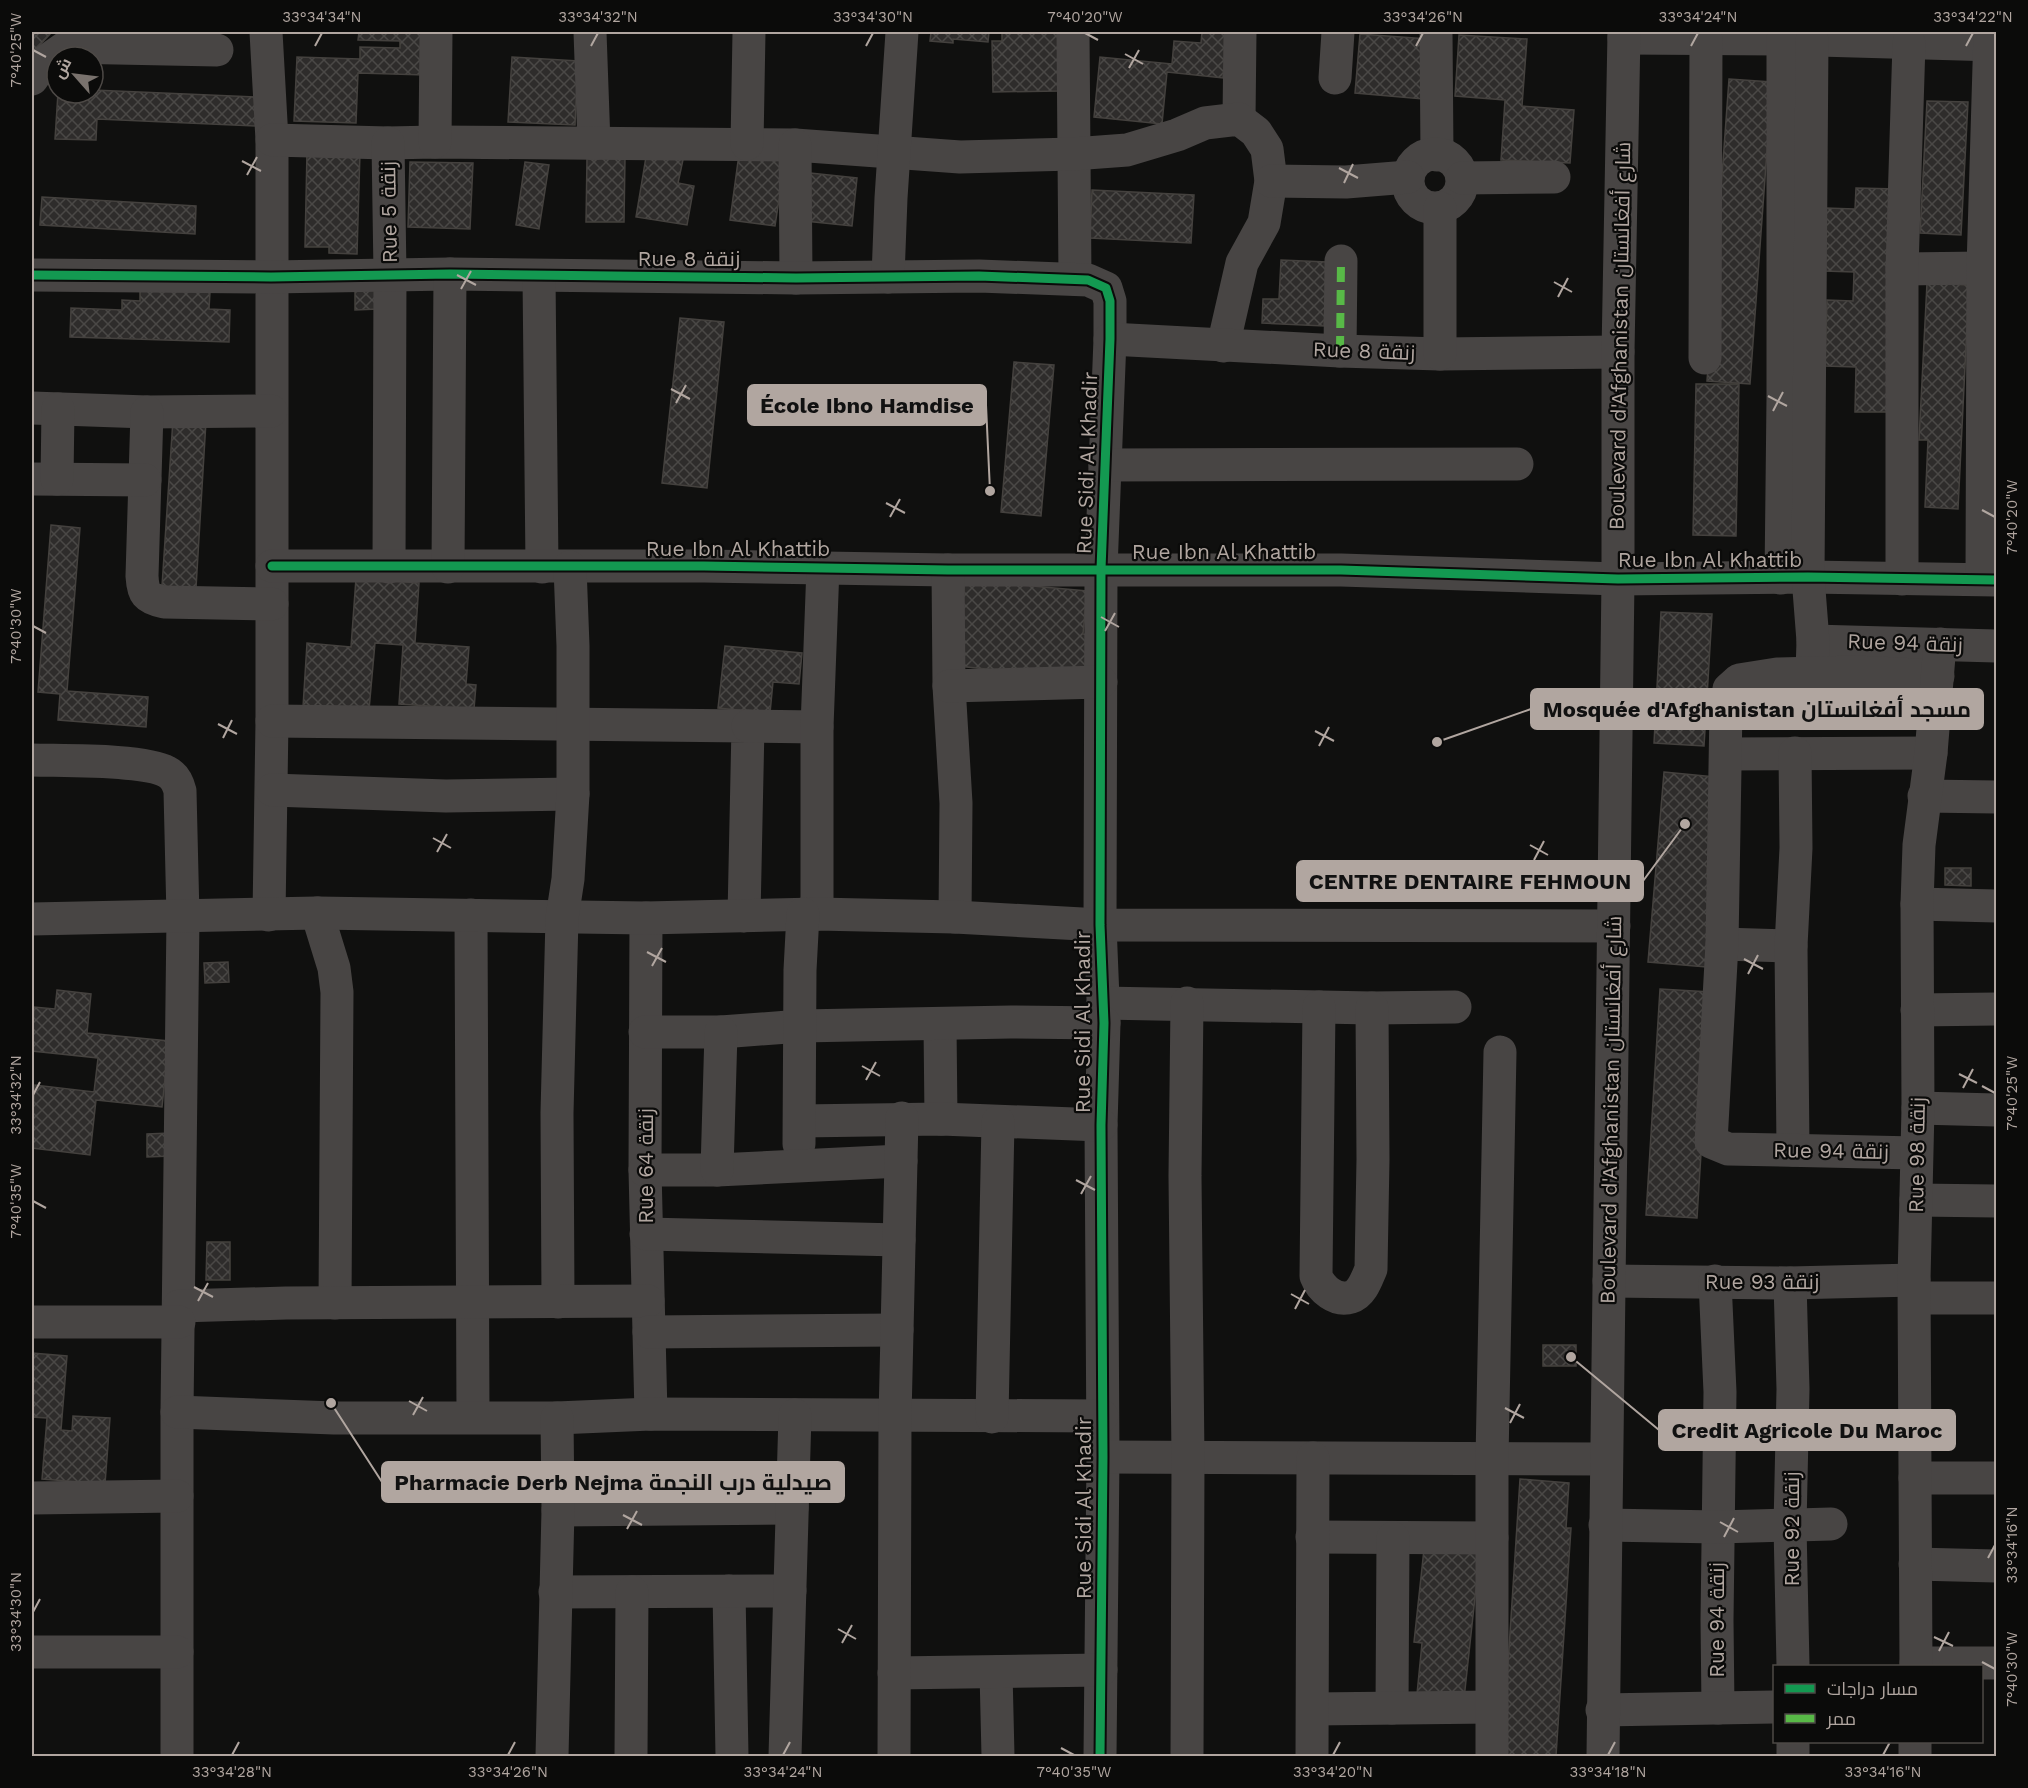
<svg xmlns="http://www.w3.org/2000/svg" width="2028" height="1788" font-family="'Work Sans',Cairo,sans-serif">
	<style>
		.building { fill: url(#building-cross-hatch); stroke: #44413e; stroke-width: 1.5 }
		.lines { fill: none; stroke-linecap: round; stroke-linejoin: round }
		.minor { stroke: #484544; stroke-width: 33 }
		.quiet { stroke: #58b947; stroke-width: 8; stroke-dasharray: 15 8; stroke-linecap: butt }
		.cycleway-casing { stroke: #0b0b0a; stroke-width: 13 }
		.cycleway { stroke: #139951; stroke-width: 9 }
		.ticks { fill: none; stroke: #b1a6a0; stroke-width: 2 }
		.labels { text-anchor: middle; stroke-width: 4.5; stroke-linejoin: round; paint-order: stroke }
		.street-label { font-size: 21px; fill: #b1a6a0; stroke: #0b0b0a }
		.leader { fill: none; stroke: #b1a6a0; stroke-width: 2 }
		.callout-dot { fill: #b1a6a0; stroke: #0b0b0a; stroke-width: 2 }
		.callout { fill: #b1a6a0; stroke: #b1a6a0; stroke-width: 2 }
		.callout-label { font-size: 22px; text-anchor: middle; font-weight: bold; fill: #111 }
		.neatline { fill: none; stroke: #b1a6a0; stroke-width: 2 }
		.ticks-label { font-size: 15px; text-anchor: middle; fill: #b1a6a0 }
	</style>
	<defs>
		<pattern id="building-cross-hatch" width="8" height="8" patternUnits="userSpaceOnUse" patternTransform="scale(1.5)"><rect width="8" height="8" fill="#2e2c2b"/><path d="M0 0l8 8M0 8l8-8" fill="none" stroke="#4a4846"/></pattern>
	</defs>
	<rect width="100%" height="100%" fill="#10100f"/>
	<g class="building">
		<path d="M32,32H52L32,53Z"/>
		<path d="M359,32L426,33L425,75L358,73L356,123L294,121L297,57L360,59V47L400,48V41L358,40Z"/>
		<path d="M931,32H989L988,42L953,39V43L930,41Z"/>
		<path d="M1002,32H1058V91L993,92L992,41H1002Z"/>
		<path d="M1202,32H1228L1223,78L1167,72L1162,124L1094,117L1100,57L1172,64L1174,41L1201,43Z"/>
		<path d="M1360,34L1428,39L1423,99L1355,93Z"/>
		<path d="M1459,35L1527,39L1522,106L1574,110L1570,163L1501,160L1505,100L1455,96Z"/>
		<path d="M512,57L578,61L575,125L508,122Z"/>
		<path d="M1729,79L1772,82L1750,384L1707,381Z"/>
		<path d="M93,90L257,97L255,126L97,119L96,140L55,139L58,93H93Z"/>
		<path d="M1927,101L1968,102L1961,235L1920,233Z"/>
		<path d="M307,151L360,152L357,254L329,253V247H305Z"/>
		<path d="M739,154L785,160L775,226L730,220Z"/>
		<path d="M684,155L678,183L694,186L687,225L636,217L646,157Z"/>
		<path d="M587,158H625L624,222H586Z"/>
		<path d="M410,162L473,163L470,229L408,227Z"/>
		<path d="M525,162L549,165L539,229L516,225Z"/>
		<path d="M810,173L857,178L852,226L805,221Z"/>
		<path d="M1856,188L1898,189L1892,412H1855L1856,367L1825,366L1827,300L1853,301L1854,272L1824,271L1826,208L1855,209Z"/>
		<path d="M1092,190L1194,195L1191,243L1090,238Z"/>
		<path d="M42,197L196,206L195,234L40,225Z"/>
		<path d="M1281,260L1327,262L1324,326L1262,323L1263,299H1279Z"/>
		<path d="M355,278H377L378,309L355,310Z"/>
		<path d="M1927,283L1969,285L1958,509L1925,507L1928,440H1919Z"/>
		<path d="M140,289L210,292L209,309L230,310L229,342L70,337L71,308L122,310V300L140,301Z"/>
		<path d="M680,318L724,322L707,488L662,483Z"/>
		<path d="M1014,362L1054,365L1041,516L1001,512Z"/>
		<path d="M1696,384H1739L1736,536L1693,535Z"/>
		<path d="M173,419L206,421L196,588L162,586Z"/>
		<path d="M51,525L80,528L67,691L148,697L146,727L58,720L60,694L38,692Z"/>
		<path d="M356,578L419,583L415,643L469,647L466,684L476,685L474,709L399,704L403,645L375,643L369,710L303,707L307,643L351,647Z"/>
		<path d="M965,580L1087,591L1083,634L1093,635L1090,673L1036,674L957,666Z"/>
		<path d="M1661,612L1712,614L1704,746L1654,743Z"/>
		<path d="M725,646L802,653L799,684L773,682L770,713L718,708Z"/>
		<path d="M1664,772L1715,777L1707,872L1714,873L1706,967L1648,962Z"/>
		<path d="M1945,868H1971V886L1945,885Z"/>
		<path d="M228,962L229,982L205,983L204,963Z"/>
		<path d="M1660,989L1711,992L1697,1218L1646,1215Z"/>
		<path d="M57,990L91,994L87,1033L169,1041L162,1107L96,1100L90,1155L32,1148V1122L35,1085L94,1092L98,1058L32,1051L34,1007L55,1009Z"/>
		<path d="M170,1133L171,1156L147,1157V1134Z"/>
		<path d="M207,1242H230V1280H206Z"/>
		<rect x="1543" y="1345" width="33" height="21"/>
		<path d="M32,1353L67,1356L61,1430L72,1431L73,1416L110,1418L105,1484L42,1479L47,1418L32,1417Z"/>
		<path d="M1520,1479L1569,1483L1566,1528H1571L1556,1756H1502Z"/>
		<path d="M1424,1549L1480,1551L1464,1699L1417,1694L1422,1643L1414,1642Z"/>
	</g>
	<g class="lines">
		<g class="minor">
			<path d="M266,32L272,140V721L269,915"/>
			<path d="M590,32L594,144"/>
			<path d="M1073,32L1075,279"/>
			<path d="M1436,32L1437,155"/>
			<path d="M1624,38L1783,39L1996,45"/>
			<path d="M1335,78L1338,32"/>
			<path d="M32,79L43,63L66,47L217,50"/>
			<path d="M1239,119L1240,32"/>
			<path d="M272,140L388,143L435,142L795,145L960,157L1073,154L1127,150L1177,135L1205,123L1239,119L1256,132L1267,149L1271,181L1264,223L1242,263L1223,346"/>
			<path d="M435,142L436,32"/>
			<path d="M388,143L390,274L389,567"/>
			<path d="M747,144L749,32"/>
			<path d="M795,145L796,278"/>
			<circle cx="1435" cy="181" r="27"/>
			<path d="M1462,178L1554,177"/>
			<path d="M1271,181L1346,182L1408,177"/>
			<path d="M1902,269L1983,268"/>
			<path d="M32,275L271,277L450,274L796,278L979,276L1088,280L1106,288L1110,301V339L1101,569L1100,925L1104,1023L1101,1125L1103,1457L1100,1756"/>
			<path d="M539,276L542,567"/>
			<path d="M888,277L891,198L902,32"/>
			<path d="M1110,339L1340,351L1440,354L1618,352"/>
			<path d="M1340,351L1341,261"/>
			<path d="M1440,354V208"/>
			<path d="M1705,358L1706,39"/>
			<path d="M32,408L147,412L271,411"/>
			<path d="M147,412L142,576C143,594 146,598 164,602L272,604"/>
			<path d="M1105,465L1517,464"/>
			<path d="M32,479L145,480"/>
			<path d="M57,479L58,409"/>
			<path d="M272,566H704L948,570H1341L1618,579L1808,577L1996,580"/>
			<path d="M448,567L450,274"/>
			<path d="M948,570L949,686L956,803L955,917"/>
			<path d="M1781,578L1783,398V39"/>
			<path d="M1902,579V269L1909,43"/>
			<path d="M1982,579L1983,268L1990,32"/>
			<path d="M1813,641L1996,646"/>
			<path d="M1812,672L1813,641L1808,577L1812,40"/>
			<path d="M949,686L1101,682"/>
			<path d="M272,721L748,726L744,916"/>
			<path d="M748,726L817,727"/>
			<path d="M1726,754L1931,753"/>
			<path d="M32,760C62,761 144,759 167,772C175,776 178,783 180,791L183,917L177,1412V1756"/>
			<path d="M272,790L446,796L573,794"/>
			<path d="M1924,796L1996,797"/>
			<path d="M1917,904L1996,906"/>
			<path d="M317,913L334,968L337,992L335,1303"/>
			<path d="M817,914V727L823,567"/>
			<path d="M471,915L473,1417"/>
			<path d="M646,918L645,1170L651,1414"/>
			<path d="M32,919L317,913L646,918L817,914L955,917L1100,925L1614,926"/>
			<path d="M1722,944L1791,946"/>
			<path d="M1103,1003L1372,1008L1455,1007"/>
			<path d="M1319,1007L1316,1276C1321,1289 1336,1302 1351,1297C1362,1294 1367,1278 1371,1269L1373,1159L1372,1008"/>
			<path d="M1917,1010L1996,1009"/>
			<path d="M940,1025L941,1119"/>
			<path d="M645,1032H721L801,1026L1011,1022L1104,1023"/>
			<path d="M1918,1108L1996,1110"/>
			<path d="M800,1121L941,1119L1101,1125"/>
			<path d="M799,1144L800,970L803,914"/>
			<path d="M1793,1150L1791,946L1796,848L1795,753"/>
			<path d="M1916,1153L1728,1149L1711,1142L1722,944L1726,708L1729,689L1739,680L1777,674L1856,672L1938,676"/>
			<path d="M645,1170H717L901,1161"/>
			<path d="M717,1170L721,1032"/>
			<path d="M1916,1200L1996,1201"/>
			<path d="M646,1234L899,1240"/>
			<path d="M1609,1281L1790,1283L1914,1280"/>
			<path d="M1715,1281L1720,1392L1717,1620L1718,1708"/>
			<path d="M1790,1283L1793,1389L1790,1526L1793,1666"/>
			<path d="M1915,1298H1996"/>
			<path d="M558,1302L557,1113L562,918L568,879L573,794V646L570,567"/>
			<path d="M179,1306L286,1303L648,1301"/>
			<path d="M32,1322H179"/>
			<path d="M649,1332L897,1330"/>
			<path d="M177,1412L334,1418H557L651,1414L1102,1416"/>
			<path d="M992,1417L998,1122"/>
			<path d="M1103,1457L1605,1459"/>
			<path d="M1915,1478H1996"/>
			<path d="M32,1498L177,1496"/>
			<path d="M558,1510L792,1508"/>
			<path d="M1605,1525L1718,1527L1831,1524"/>
			<path d="M1312,1537L1492,1538"/>
			<path d="M1915,1564L1996,1566"/>
			<path d="M729,1591L732,1756"/>
			<path d="M555,1592L790,1591"/>
			<path d="M32,1652H177"/>
			<path d="M1916,1663H1996"/>
			<path d="M1916,1666L1914,1280L1918,1108L1917,904L1919,845L1931,753L1940,644"/>
			<path d="M996,1672L998,1756"/>
			<path d="M894,1673L1101,1670"/>
			<path d="M1392,1708L1393,1538"/>
			<path d="M1313,1709L1492,1707"/>
			<path d="M1602,1710L1774,1707"/>
			<path d="M552,1756L558,1510L557,1418"/>
			<path d="M631,1756L632,1592"/>
			<path d="M785,1756L795,1415"/>
			<path d="M894,1756L895,1417L902,1118"/>
			<path d="M1187,1756L1188,1458L1185,1176L1187,1003"/>
			<path d="M1312,1756L1313,1458"/>
			<path d="M1492,1756V1459L1500,1052"/>
			<path d="M1603,1756L1618,579V352L1624,32"/>
			<path d="M1793,1756V1742"/>
			<path d="M1915,1756V1742"/>
		</g>
		<path class="quiet" d="M1340,351L1341,261"/>
		<g class="cycleway-casing">
			<g id="cycleway">
				<path d="M32,275L271,277L450,274L796,278L979,276L1088,280L1106,288L1110,301V339L1101,569L1100,925L1104,1023L1101,1125L1103,1457L1100,1756"/>
				<path d="M272,566H704L948,570H1341L1618,579L1808,577L1996,580"/>
			</g>
		</g>
		<use href="#cycleway" class="cycleway"/>
	</g>
	<path class="ticks" d="M1085,33L1098,40M315,46L322,33M591,46L598,33M866,46L873,33M1416,46L1423,33M1691,46L1698,33M1966,46L1973,33M33,50L46,57M1125,54L1143,64M1129,68L1139,50M242,161L261,171M1339,168L1358,178M247,175L257,157M1344,183L1353,164M457,275L476,285M1554,282L1572,292M461,289L471,271M1558,297L1568,278M671,389L690,399M1768,396L1787,406M676,403L686,385M1773,411L1783,392M886,503L905,513M1982,510L1995,517M890,517L900,499M1101,617L1119,627M33,626L46,633M1105,631L1115,613M218,724L237,734M1315,731L1334,741M223,738L232,720M1319,746L1329,727M433,838L451,848M1530,845L1548,855M437,852L447,834M1534,860L1544,841M647,952L666,962M1744,959L1763,969M652,966L662,948M1748,974L1758,955M862,1066L880,1076M1959,1074L1977,1083M866,1080L876,1062M1982,1086L1995,1093M1963,1088L1973,1069M33,1095L40,1082M1076,1180L1095,1190M1081,1194L1091,1176M33,1201L46,1208M194,1287L213,1297M1291,1294L1309,1304M198,1301L208,1283M1295,1309L1305,1290M409,1401L427,1411M1505,1408L1524,1418M413,1415L423,1397M1510,1423L1520,1404M623,1515L642,1525M1720,1522L1738,1532M627,1529L637,1511M1724,1537L1734,1518M1988,1558L1995,1545M33,1612L40,1599M838,1629L856,1639M1934,1637L1953,1646M842,1643L852,1625M1939,1651L1949,1632M1982,1662L1995,1669M1061,1748L1074,1755M232,1755L239,1742M508,1755L515,1742M783,1755L790,1742M1333,1755L1340,1742M1608,1755L1615,1742M1883,1755L1890,1742"/>
	<g class="labels">
		<g class="street-label">
			<text transform="translate(389 212) rotate(-91)" y="7">Rue 5 زنقة</text>
			<text x="689" y="266">Rue 8 زنقة</text>
			<text transform="translate(1620 336) rotate(-89)" y="7">Boulevard d'Afghanistan شارع أفغانستان</text>
			<text transform="translate(1364 351) rotate(2)" y="7">Rue 8 زنقة</text>
			<text transform="translate(1087 463) rotate(-88)" y="7">Rue Sidi Al Khadir</text>
			<text x="738" y="556">Rue Ibn Al Khattib</text>
			<text x="1224" y="559">Rue Ibn Al Khattib</text>
			<text x="1710" y="567">Rue Ibn Al Khattib</text>
			<text transform="translate(1905 643) rotate(2)" y="7">Rue 94 زنقة</text>
			<text transform="translate(1083 1022) rotate(-90)" y="7">Rue Sidi Al Khadir</text>
			<text transform="translate(1611 1110) rotate(-89)" y="7">Boulevard d'Afghanistan شارع أفغانستان</text>
			<text transform="translate(1831 1151) rotate(1)" y="7">Rue 94 زنقة</text>
			<text transform="translate(1917 1155) rotate(-89)" y="7">Rue 98 زنقة</text>
			<text transform="translate(646 1166) rotate(-90)" y="7">Rue 64 زنقة</text>
			<text x="1762" y="1289">Rue 93 زنقة</text>
			<text transform="translate(1084 1508) rotate(-90)" y="7">Rue Sidi Al Khadir</text>
			<text transform="translate(1792 1529) rotate(-90)" y="7">Rue 92 زنقة</text>
			<text transform="translate(1717 1620) rotate(-90)" y="7">Rue 94 زنقة</text>
		</g>
	</g>
	<path class="leader" d="M990 491L986 405M1437 742L1531 709M1685 824L1643 881M1571 1357L1659 1430M331 1403L382 1482"/>
	<g class="callout-dot">
		<circle cx="990" cy="491" r="6"/>
		<circle cx="1437" cy="742" r="6"/>
		<circle cx="1685" cy="824" r="6"/>
		<circle cx="1571" cy="1357" r="6"/>
		<circle cx="331" cy="1403" r="6"/>
	</g>
	<g class="callout">
		<rect x="748" y="385" width="238" height="40" rx="6"/>
		<rect x="1531" y="689" width="452" height="40" rx="6"/>
		<rect x="1297" y="861" width="346" height="40" rx="6"/>
		<rect x="1659" y="1410" width="296" height="40" rx="6"/>
		<rect x="382" y="1462" width="462" height="40" rx="6"/>
	</g>
	<g class="callout-label">
		<text x="867" y="413">École Ibno Hamdise</text>
		<text x="1757" y="717">Mosquée d'Afghanistan مسجد أفغانستان</text>
		<text x="1470" y="889">CENTRE DENTAIRE FEHMOUN</text>
		<text x="1807" y="1438">Credit Agricole Du Maroc</text>
		<text x="613" y="1490">Pharmacie Derb Nejma صيدلية درب النجمة</text>
	</g>
	<rect width="2028" height="1788" fill="none" stroke="#0b0b0a" stroke-width="66"/>
	<rect x="1773" y="1665" width="210" height="78" fill="#0b0b0a" stroke="#4d4946" stroke-width="1.5"/>
	<rect x="1785" y="1684" width="30" height="9" fill="#139951" stroke="#4d4946" stroke-width="1.5"/>
	<text x="1827" y="1695" font-size="18" fill="#b1a6a0">مسار دراجات</text>
	<rect x="1785" y="1714" width="30" height="9" fill="#58b947" stroke="#4d4946" stroke-width="1.5"/>
	<text x="1827" y="1725" font-size="18" fill="#b1a6a0">ممر</text>
	<g transform="translate(75 75) rotate(298)"><circle r="28" fill="#0b0b0a" stroke="#4d4946" stroke-width="1.5"/>
	<path d="M0-4.5L10 22L0 15L-10 22Z" fill="#79726d"/>
	<text y="-9" font-size="16" font-weight="bold" text-anchor="middle" fill="#b1a6a0">ش</text>
	</g>
	<rect x="33" y="33" width="1962" height="1722" class="neatline"/>
	<g class="ticks-label">
		<text x="322" y="22">33°34'34"N</text>
		<text x="598" y="22">33°34'32"N</text>
		<text x="873" y="22">33°34'30"N</text>
		<text x="1085" y="22">7°40'20"W</text>
		<text x="1423" y="22">33°34'26"N</text>
		<text x="1698" y="22">33°34'24"N</text>
		<text x="1973" y="22">33°34'22"N</text>
		<text transform="translate(16 50) rotate(-90)" y="5">7°40'25"W</text>
		<text transform="translate(2012 517) rotate(-90)" y="5">7°40'20"W</text>
		<text transform="translate(16 626) rotate(-90)" y="5">7°40'30"W</text>
		<text transform="translate(2012 1093) rotate(-90)" y="5">7°40'25"W</text>
		<text transform="translate(16 1095) rotate(-90)" y="5">33°34'32"N</text>
		<text transform="translate(16 1201) rotate(-90)" y="5">7°40'35"W</text>
		<text transform="translate(2012 1545) rotate(-90)" y="5">33°34'16"N</text>
		<text transform="translate(16 1612) rotate(-90)" y="5">33°34'30"N</text>
		<text transform="translate(2012 1669) rotate(-90)" y="5">7°40'30"W</text>
		<text x="232" y="1777">33°34'28"N</text>
		<text x="508" y="1777">33°34'26"N</text>
		<text x="783" y="1777">33°34'24"N</text>
		<text x="1074" y="1777">7°40'35"W</text>
		<text x="1333" y="1777">33°34'20"N</text>
		<text x="1608" y="1777">33°34'18"N</text>
		<text x="1883" y="1777">33°34'16"N</text>
	</g>
</svg>
